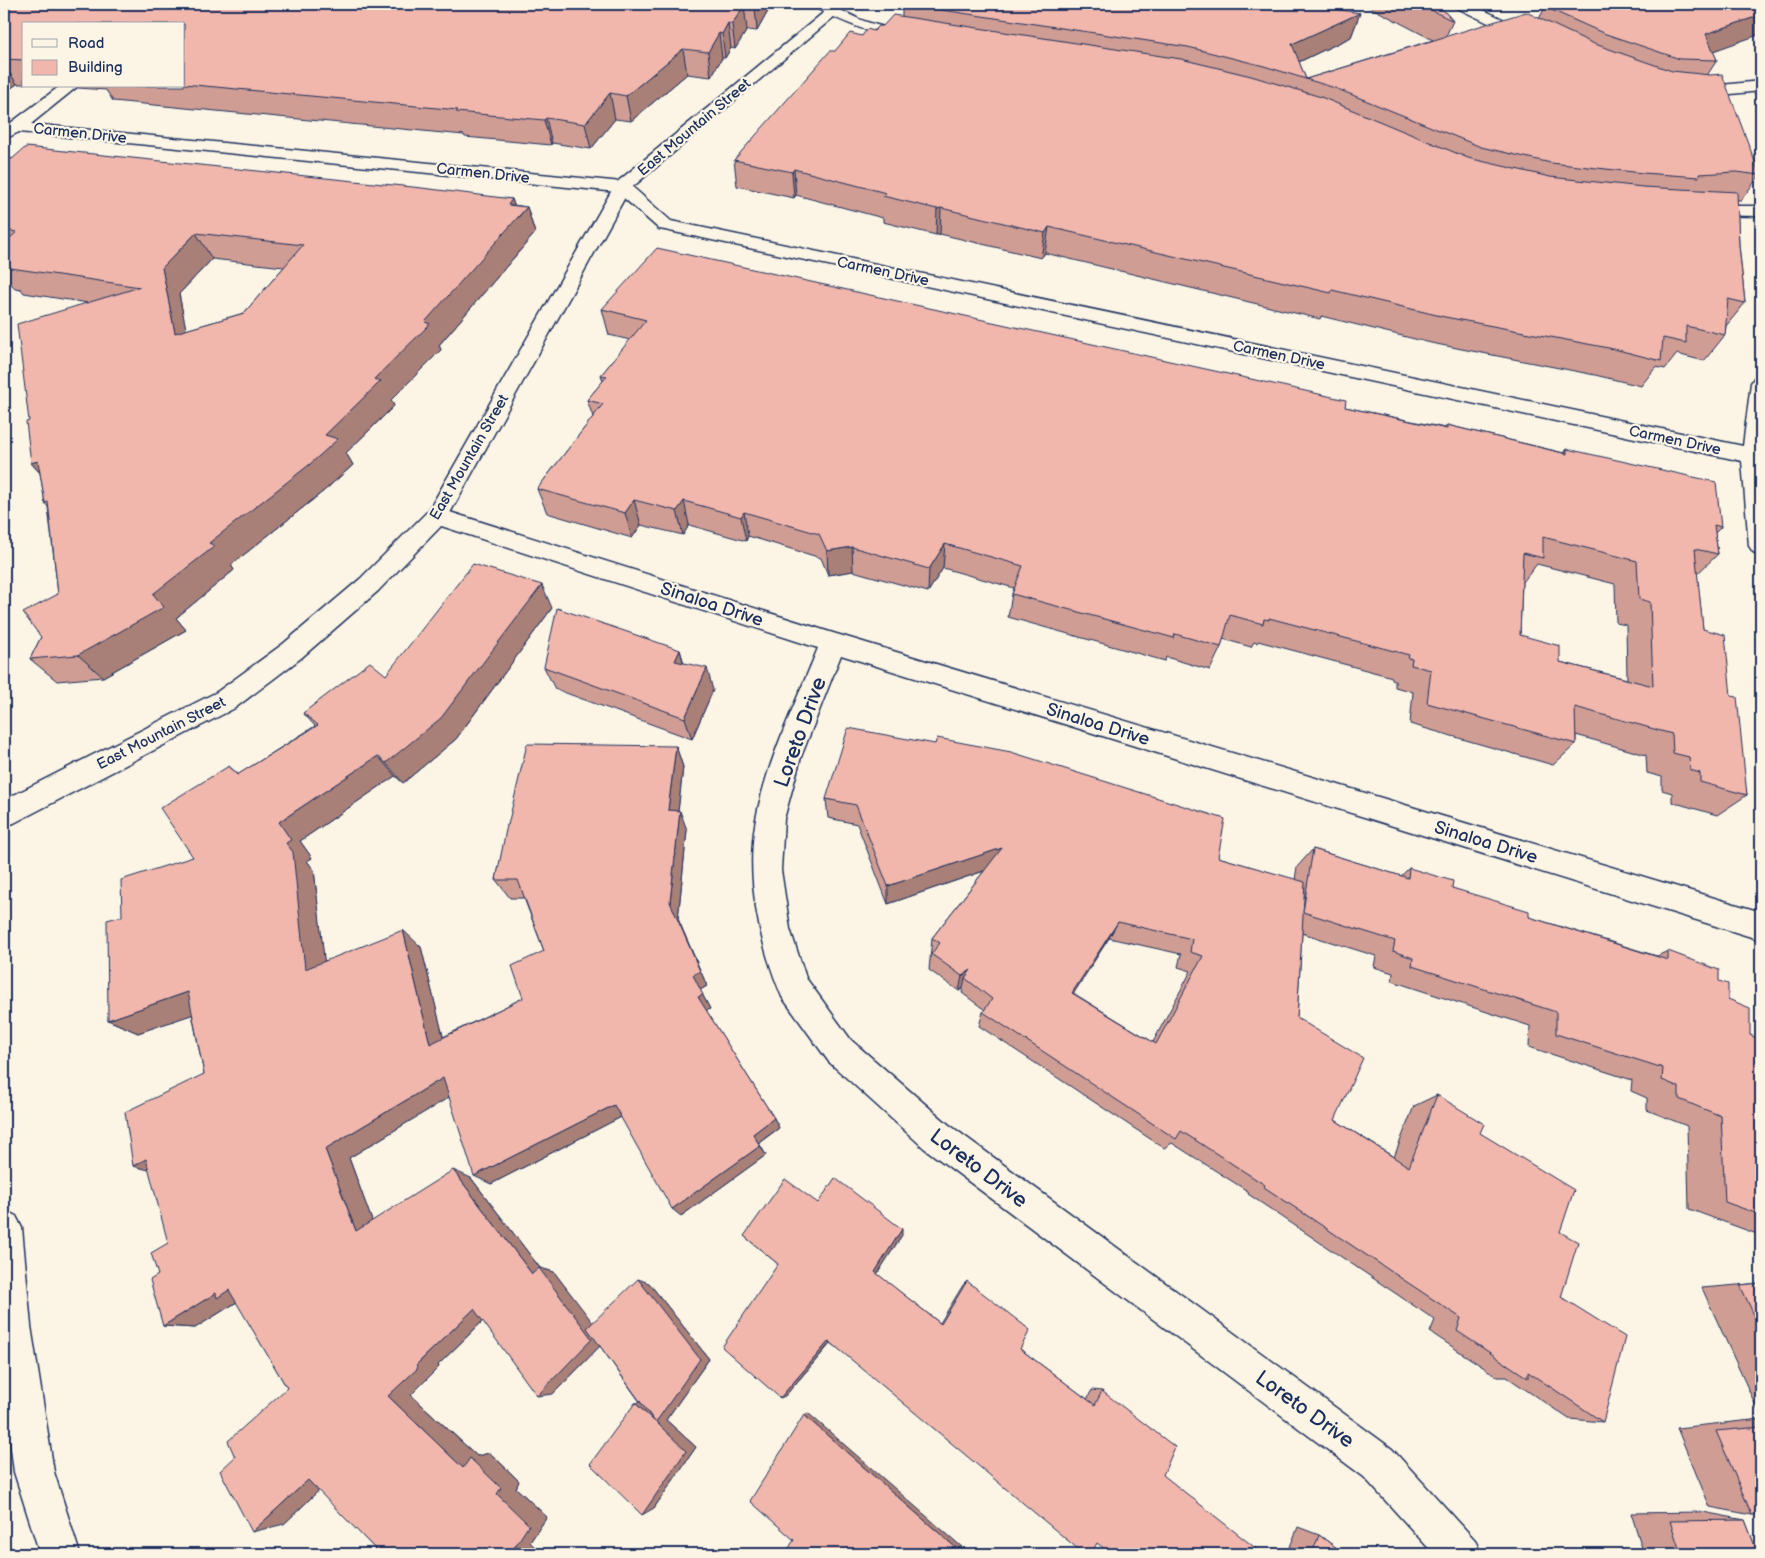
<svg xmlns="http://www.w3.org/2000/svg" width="1765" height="1558" font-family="'Balsamiq Sans',sans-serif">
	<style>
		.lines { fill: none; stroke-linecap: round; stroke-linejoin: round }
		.minor-casing { stroke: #1b2f5e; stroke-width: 3 }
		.tertiary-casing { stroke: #1b2f5e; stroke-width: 3 }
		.minor { fill: #fcf5e5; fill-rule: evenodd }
		.tertiary { fill: #fcf5e5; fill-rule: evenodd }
		.wall { fill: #d09d94; stroke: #1b2f5e; fill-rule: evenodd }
		.shaded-wall { fill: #a98078; stroke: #1b2f5e }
		.building { fill: #f2b7ac; stroke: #1b2f5e; fill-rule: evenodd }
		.labels { text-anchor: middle; stroke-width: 4.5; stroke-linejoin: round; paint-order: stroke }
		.far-street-label { font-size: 15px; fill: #1b2f5e; stroke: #fcf5e5 }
		.street-label { font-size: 18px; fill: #1b2f5e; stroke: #fcf5e5 }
		.near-street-label { font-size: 21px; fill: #1b2f5e; stroke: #fcf5e5 }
	</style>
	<rect width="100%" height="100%" fill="#fcf5e5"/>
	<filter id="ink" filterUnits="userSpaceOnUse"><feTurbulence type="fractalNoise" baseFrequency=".02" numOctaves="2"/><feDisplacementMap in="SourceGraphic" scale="10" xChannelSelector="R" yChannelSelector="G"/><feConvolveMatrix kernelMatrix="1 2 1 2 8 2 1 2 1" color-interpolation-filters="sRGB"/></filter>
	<g filter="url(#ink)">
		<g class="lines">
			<g class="minor-casing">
				<g id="minor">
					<path d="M812,4C833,3 841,11 859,19C878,27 897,29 916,34L918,37L916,40L911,41C873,34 848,25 814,7Z"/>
					<path d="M1453,4H1471L1536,35L1538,38L1536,41H1526L1455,7Z"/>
					<path d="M1761,81V91L1691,98L1685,96L1683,93L1685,90L1691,88Z"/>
					<path d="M60,86H78L31,124L622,182L628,183L671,221L1743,446L1751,383L1754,378L1761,376V555L1753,552L1749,546L1742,461L665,230L659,229L617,192L19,132L9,137L4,136V128Z"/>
					<path d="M1700,206H1761V216L1694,215L1691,211L1694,207Z"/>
					<path d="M437,508L833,633L1761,912V940L841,655L801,757L784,819L781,870L790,929L806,978L851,1040L948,1124L1392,1449L1475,1540L1481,1554H1434L1364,1477L924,1148L829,1062L782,997C759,942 745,878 756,819C767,760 796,703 818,648L429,522L425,516L429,510Z"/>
					<path d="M4,1210L16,1216L22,1228L31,1326L54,1472L80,1554H40L14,1472L4,1394Z"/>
				</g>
			</g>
			<g class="tertiary-casing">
				<path id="tertiary" d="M834,4H849L629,190L445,522L378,591L301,658L235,708L14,823L4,826V800L217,692L283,644L360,579L429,510L616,183Z"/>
			</g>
			<use href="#minor" class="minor"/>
			<use href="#tertiary" class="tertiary"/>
		</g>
		<g class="wall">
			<path d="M4,4H772L757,31L747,30L735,49L731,48L725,58H722L711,77L687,74L631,121L615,119L591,149L552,143L551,145L465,137L464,135L113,101L106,90L78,88L77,86H184V24H24V84H17L4,93Z"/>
			<path d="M902,4L1360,13L1351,37L1299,62L1306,79L1433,40L1364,4H1438L1453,21L1446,36L1539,19L1545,7L1713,51L1717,60L1708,74L1760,175L1741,200H1737L1739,245L1745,303L1726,326L1725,335L1704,361L1677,354L1665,369L1656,367L1641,386L1595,375L1431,343L1321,316L1320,319L1045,253L1041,258L940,234L936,235L883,222V218L796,195L794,198L737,186L734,160L835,51L862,36L883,26L902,16Z"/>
			<path d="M4,158L512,199L514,205L527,207L535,233L439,345L441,350L391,400L394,406L346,453L353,465L325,490L231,565L234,570L176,618L186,630L103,677L57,681L30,659L41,637L58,594L48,507L45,503L40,473L31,463L29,421L88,303L24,293L21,289L15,288L11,284L7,283L4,279ZM212,259L284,267L244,313L186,330L179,294Z"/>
			<path d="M602,309L1345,407L1445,428L1447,425L1564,453L1567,449L1721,527L1715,533L1718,554L1697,574L1703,629L1731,696L1747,795L1717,815L1672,802V793L1662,790V777L1647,773L1646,755L1576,735V744L1553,765L1410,724L1413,692L1395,687V681L1392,680V677L1258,641L1257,643L1254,642L1251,647L1223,639L1221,647L1210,670L1166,657L1165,661L1008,617L1012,594L1014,588L943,568L928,592L853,571L828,575L821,558L748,536L746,541L689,525L683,535L641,525L632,538L547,513L537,489L593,417L587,400L603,381L601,375L630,340L609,335ZM1537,564L1615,584L1616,623L1626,625L1627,679L1560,662L1520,635L1522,581L1523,582Z"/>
			<path d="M552,608L456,739L403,783L395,776L300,841L312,858L307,861L314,870L324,961L421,947L443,1037L523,998L544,951L524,898H510L496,880L508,825L676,746L683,767L678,811L687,830L678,919L707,986L700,990L710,1009L706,1010L774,1118L779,1128L759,1143L766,1155L681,1216L621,1117L491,1184L449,1097L349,1158L372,1221L471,1178L540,1268L554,1272L592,1323L649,1283L709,1359L666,1420L696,1447L654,1508L640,1402L600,1346L553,1394L483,1321L438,1365L439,1367L411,1395L477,1456L490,1453L519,1481L516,1488L547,1517L530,1542L542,1554H380L319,1490L284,1524L235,1457L287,1388L237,1302L195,1328L163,1326L158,1275L168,1243L204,1074L192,1014L138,1033L108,1020L122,916L193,857L239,774L315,726L303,713L386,675Z"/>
			<path d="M680,650L684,663L713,690L692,739L555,689L544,667Z"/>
			<path d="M826,799L1218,857L1295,880L1297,867L1313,849L1401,876L1409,868L1452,888L1529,917L1657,956L1668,951L1719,981L1728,999L1750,1035L1761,1040V1232L1754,1233L1689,1209L1687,1126L1647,1110V1098L1631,1091L1632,1080L1529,1047L1530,1026L1392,981L1393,973L1374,967L1376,956L1302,933L1297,1018L1335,1120L1394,1157L1414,1106L1437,1095L1480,1133L1560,1232L1561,1297L1603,1422L1569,1419L1507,1377H1498L1430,1332L1435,1320L1248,1194L1249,1192L1172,1143L1164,1148L979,1026L983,1012L985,1010L962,993L963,988L959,991L929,970L932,938L984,871L888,904L857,824L828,818ZM1109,938L1181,954L1178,967L1191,971L1153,1042L1073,993Z"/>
			<path d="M818,1203L902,1235L877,1274L940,1323L963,1285L967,1281L1020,1349L1087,1399L1092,1390L1102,1391L1097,1543L831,1343L785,1396L778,1264L744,1236Z"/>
			<path d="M1761,1283V1417L1702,1288Z"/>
			<path d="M1761,1419V1514L1752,1515L1710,1507L1677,1428Z"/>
			<path d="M1703,1512L1745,1520L1758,1554H1644L1631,1513Z"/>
			<path d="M1298,1527L1319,1535L1345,1554H1287Z"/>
		</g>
		<g class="shaded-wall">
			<path d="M756,4H772L757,31L755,7Z"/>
			<path d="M744,6L747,30L735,49L732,24Z"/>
			<path d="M1360,13L1351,37L1284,69L1292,44Z"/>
			<path d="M1761,15V34L1691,59L1706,34Z"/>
			<path d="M728,23L731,48L725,58L722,34Z"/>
			<path d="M719,33L722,58L711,77L708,52Z"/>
			<path d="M683,49L687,74L631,121L626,96Z"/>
			<path d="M4,64L17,84L4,93Z"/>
			<path d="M610,93L615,119L591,149L585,124Z"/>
			<path d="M546,118L552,143L551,145L544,120Z"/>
			<path d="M794,169L796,195L794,198L792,172Z"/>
			<path d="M512,199L518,218L527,207L535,233L439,345L441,350L391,400L394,406L346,453L353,465L325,490L231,565L234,570L176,618L186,630L103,677L78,655L153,594L325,435L374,379L425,322Z"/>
			<path d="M941,208L940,234L936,235L937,209Z"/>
			<path d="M1049,227L1045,253L1041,258L1045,233Z"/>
			<path d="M196,233L212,259L179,294L192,359L175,333L162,268Z"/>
			<path d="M38,461L54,488L31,463Z"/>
			<path d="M634,500L641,525L632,538L625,513Z"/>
			<path d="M684,501L689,525L683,535L677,511Z"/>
			<path d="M744,512L748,536L746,541L741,517Z"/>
			<path d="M945,544L943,568L928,592L929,569Z"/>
			<path d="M852,547L853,571L828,575L827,551Z"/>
			<path d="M542,585L552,608L456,739L403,783L386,763Z"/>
			<path d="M680,650L686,673L675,661Z"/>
			<path d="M707,668L713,690L692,739L685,718Z"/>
			<path d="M676,746L683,767L676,830L668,810Z"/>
			<path d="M378,756L395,776L300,841L312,858L307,861L314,870L327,984L305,969L286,843L279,822Z"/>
			<path d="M229,766L251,786L237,775Z"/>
			<path d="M680,811L687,830L678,919L707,986L700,990L710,1009L705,1011L698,997L693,975L670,902Z"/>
			<path d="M1002,848L998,866L888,904V886Z"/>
			<path d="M1118,922L1109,938L1065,1007L1072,993Z"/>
			<path d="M403,930L421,947L448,1056L430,1044Z"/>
			<path d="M971,970L965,978L963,988L959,991L962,976Z"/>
			<path d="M188,992L215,1007L138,1033L108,1020Z"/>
			<path d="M443,1078L461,1090L349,1158L378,1237L356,1231L325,1149Z"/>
			<path d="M614,1105L625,1115L491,1184L474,1176Z"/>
			<path d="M774,1118L779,1128L758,1143L753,1134Z"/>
			<path d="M760,1146L766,1155L681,1216L672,1209Z"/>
			<path d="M146,1159L164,1174L133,1166Z"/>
			<path d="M453,1170L471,1178L540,1268L554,1272L606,1340L553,1394L537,1396L532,1274Z"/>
			<path d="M902,1229V1235L876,1276L875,1272Z"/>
			<path d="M638,1279L649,1283L709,1359L666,1420L696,1447L654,1508L642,1515L655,1422L635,1403L646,1401Z"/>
			<path d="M229,1290L240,1300L195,1328L163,1326L216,1293Z"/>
			<path d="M474,1309L493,1311L438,1365L439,1367L411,1395L477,1456L490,1453L519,1481L516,1488L547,1517L530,1542L542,1554H515L512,1551L463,1468L388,1396L416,1365Z"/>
			<path d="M829,1341L831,1342L785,1396L780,1398Z"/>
			<path d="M808,1413L970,1554H963L804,1415Z"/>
			<path d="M336,1474L284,1524L252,1532L308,1480Z"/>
		</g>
		<g class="building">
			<path d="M4,4H756L755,7L744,6L732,24L728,23L722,34L719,33L708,52L683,49L626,96L610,93L585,124L546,118L544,120L456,112L458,110L184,84V24H24V60L4,59Z"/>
			<path d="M902,4H1302L1360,13L1292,44L1306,79L1526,12L1592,43L1672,71L1710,75L1722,74L1760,175L1736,172L1699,174V177L1643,173L1551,163L1481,147L1335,88L1264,66L1188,47Z"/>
			<path d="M1419,4H1438L1453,21Z"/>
			<path d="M1554,4H1761V15L1706,34L1717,60L1680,59L1603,33L1545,7Z"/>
			<path d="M893,15L1181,59L1251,76L1321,97L1468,158L1550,177L1643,187L1737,192L1739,245L1745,303L1728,299L1725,335L1686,326V343L1663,338L1661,361L1614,349L1445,317L1332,290L1331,293L1049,227L1045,233L941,208L937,209L883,196L886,193L794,169L792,172L734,160L830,51H835L850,33L862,36L867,29L874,31L879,26H883Z"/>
			<path d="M26,147L422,188L512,199L508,205L527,207L425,322L430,324L374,379L381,381L325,435L338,439L309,465L209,543L215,546L153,594L164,607L78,655L30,659L41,637L23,613L58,594L48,502L45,503L38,461L31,463L26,422L29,421L17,324L140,287L4,267L7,264H4V243L17,232L4,230V158L12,159ZM196,233L303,245L244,313L175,333L162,268Z"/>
			<path d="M657,248L1346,400L1345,407L1447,429V425L1567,454V449L1716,482L1721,527L1714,525L1718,554L1695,549L1703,629L1725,635L1731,696L1737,697L1747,795L1700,782V773L1690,770L1689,757L1673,753L1672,734L1575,707L1576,744L1427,703L1431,670L1411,665L1412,659L1408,658L1409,655L1269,618V620L1264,619L1263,624L1230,615L1221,647L1175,634L1174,638L1012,594L1023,566L945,544L929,569L852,547L827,551L819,534L744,512L741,517L684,501L677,511L634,500L625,513L537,489L603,404L587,400L607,376L601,375L646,320L602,309ZM1543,537L1637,561L1639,599L1650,602L1653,686L1560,662V646L1520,635L1523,553L1543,558Z"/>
			<path d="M473,564L542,585L441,718L386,763L378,756L279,822L291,840L286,843L293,852L305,969L403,930L430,1044L523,998L512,966L544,951L518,880H496L507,825H508L527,744L676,746L668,810L680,811L670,902L700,971L693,975L703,995L698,997L774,1118L753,1134L760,1146L672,1209L614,1105L474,1176L443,1078L325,1149L356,1231L453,1170L532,1274L539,1268L592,1339L537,1396L474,1309L416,1365L418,1368L388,1396L463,1468L470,1458L501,1488L497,1494L529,1525L512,1551L515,1554H380L308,1480L252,1532L220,1471L235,1457L228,1441L287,1388L229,1290L217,1298L216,1293L163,1326L150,1280L158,1275L151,1253L168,1243L146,1159L133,1166L125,1112L204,1074L188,992L108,1020L107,920L122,916L121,880L193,857L160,808L229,766L237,775L318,725L303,713L370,662L386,675Z"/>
			<path d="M557,608L680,650L675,661L707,668L685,718L544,667Z"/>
			<path d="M848,728L935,744L937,738L1011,752L1225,819L1218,857L1305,882L1297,1018L1363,1058L1335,1120L1409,1167L1437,1095L1484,1124L1480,1133L1574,1190L1560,1232L1578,1242L1561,1297L1625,1337L1603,1422L1528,1372V1378L1457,1331L1461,1318L1264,1187L1265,1185L1181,1131L1176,1139L983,1012L992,999L965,978L971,970L962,976L931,954L940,943L932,938L1002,848L888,886L856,805L826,799ZM1118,922L1192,939L1190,952L1203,956L1156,1044L1072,993Z"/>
			<path d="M1313,849L1408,878L1409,868L1453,881L1452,888L1529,911V917L1668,960V951L1719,970V981L1728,984V999L1750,1008V1035L1761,1040V1215L1725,1202L1721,1116L1679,1099V1087L1662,1080L1663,1068L1556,1034V1012L1412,966L1413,958L1393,951L1395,941L1303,912Z"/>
			<path d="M835,1178L902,1229L875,1272L941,1324L967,1281L1030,1330L1020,1349L1095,1405L1102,1391L1175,1447L1163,1475L1263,1554H1111L1097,1543L1091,1554H1084L829,1341L780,1398L722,1347L778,1264L744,1236L785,1179L818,1203Z"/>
			<path d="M638,1279L700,1359L656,1422L686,1451L642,1515L590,1464L635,1403L655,1422L587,1328Z"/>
			<path d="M1761,1283V1330L1740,1285Z"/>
			<path d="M804,1415L963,1554H785L794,1540L750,1501Z"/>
			<path d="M1761,1427V1514L1752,1515L1716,1431Z"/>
			<path d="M1745,1520L1758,1554H1681L1670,1521Z"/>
			<path d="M1319,1535L1345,1554H1312Z"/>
		</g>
	</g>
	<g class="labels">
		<g class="far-street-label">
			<text transform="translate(694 127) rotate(-40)" y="5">East Mountain Street</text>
			<text transform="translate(80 133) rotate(6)" y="5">Carmen Drive</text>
			<text transform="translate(483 173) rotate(6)" y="5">Carmen Drive</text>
			<text transform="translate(883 271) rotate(12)" y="5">Carmen Drive</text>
			<text transform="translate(1279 355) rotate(12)" y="5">Carmen Drive</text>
			<text transform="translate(1675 440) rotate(12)" y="5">Carmen Drive</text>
			<text transform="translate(469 457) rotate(-60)" y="5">East Mountain Street</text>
			<text transform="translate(161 733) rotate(-27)" y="5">East Mountain Street</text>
		</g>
		<g class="street-label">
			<text transform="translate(712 604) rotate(18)" y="6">Sinaloa Drive</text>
			<text transform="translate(1098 724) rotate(17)" y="6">Sinaloa Drive</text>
			<text transform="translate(1486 842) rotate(17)" y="6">Sinaloa Drive</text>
		</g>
		<g class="near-street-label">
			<text transform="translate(800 732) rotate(-70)" y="7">Loreto Drive</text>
			<text transform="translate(979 1168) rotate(37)" y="7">Loreto Drive</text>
			<text transform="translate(1305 1409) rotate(36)" y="7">Loreto Drive</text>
		</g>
	</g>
	<rect width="1765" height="1558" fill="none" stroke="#fcf5e5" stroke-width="20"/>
	<rect x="10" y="10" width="1745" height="1538" fill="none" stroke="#1b2f5e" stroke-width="2" filter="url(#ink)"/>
	<rect x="22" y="22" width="162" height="65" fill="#fcf5e5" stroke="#a2a6af"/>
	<rect x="32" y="39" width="25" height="8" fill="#fcf5e5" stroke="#a2a6af"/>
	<text x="68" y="48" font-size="15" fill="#1b2f5e">Road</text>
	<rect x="32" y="60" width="25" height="15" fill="#f2b7ac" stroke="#a2a6af"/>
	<text x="68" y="72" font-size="15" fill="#1b2f5e">Building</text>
</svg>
